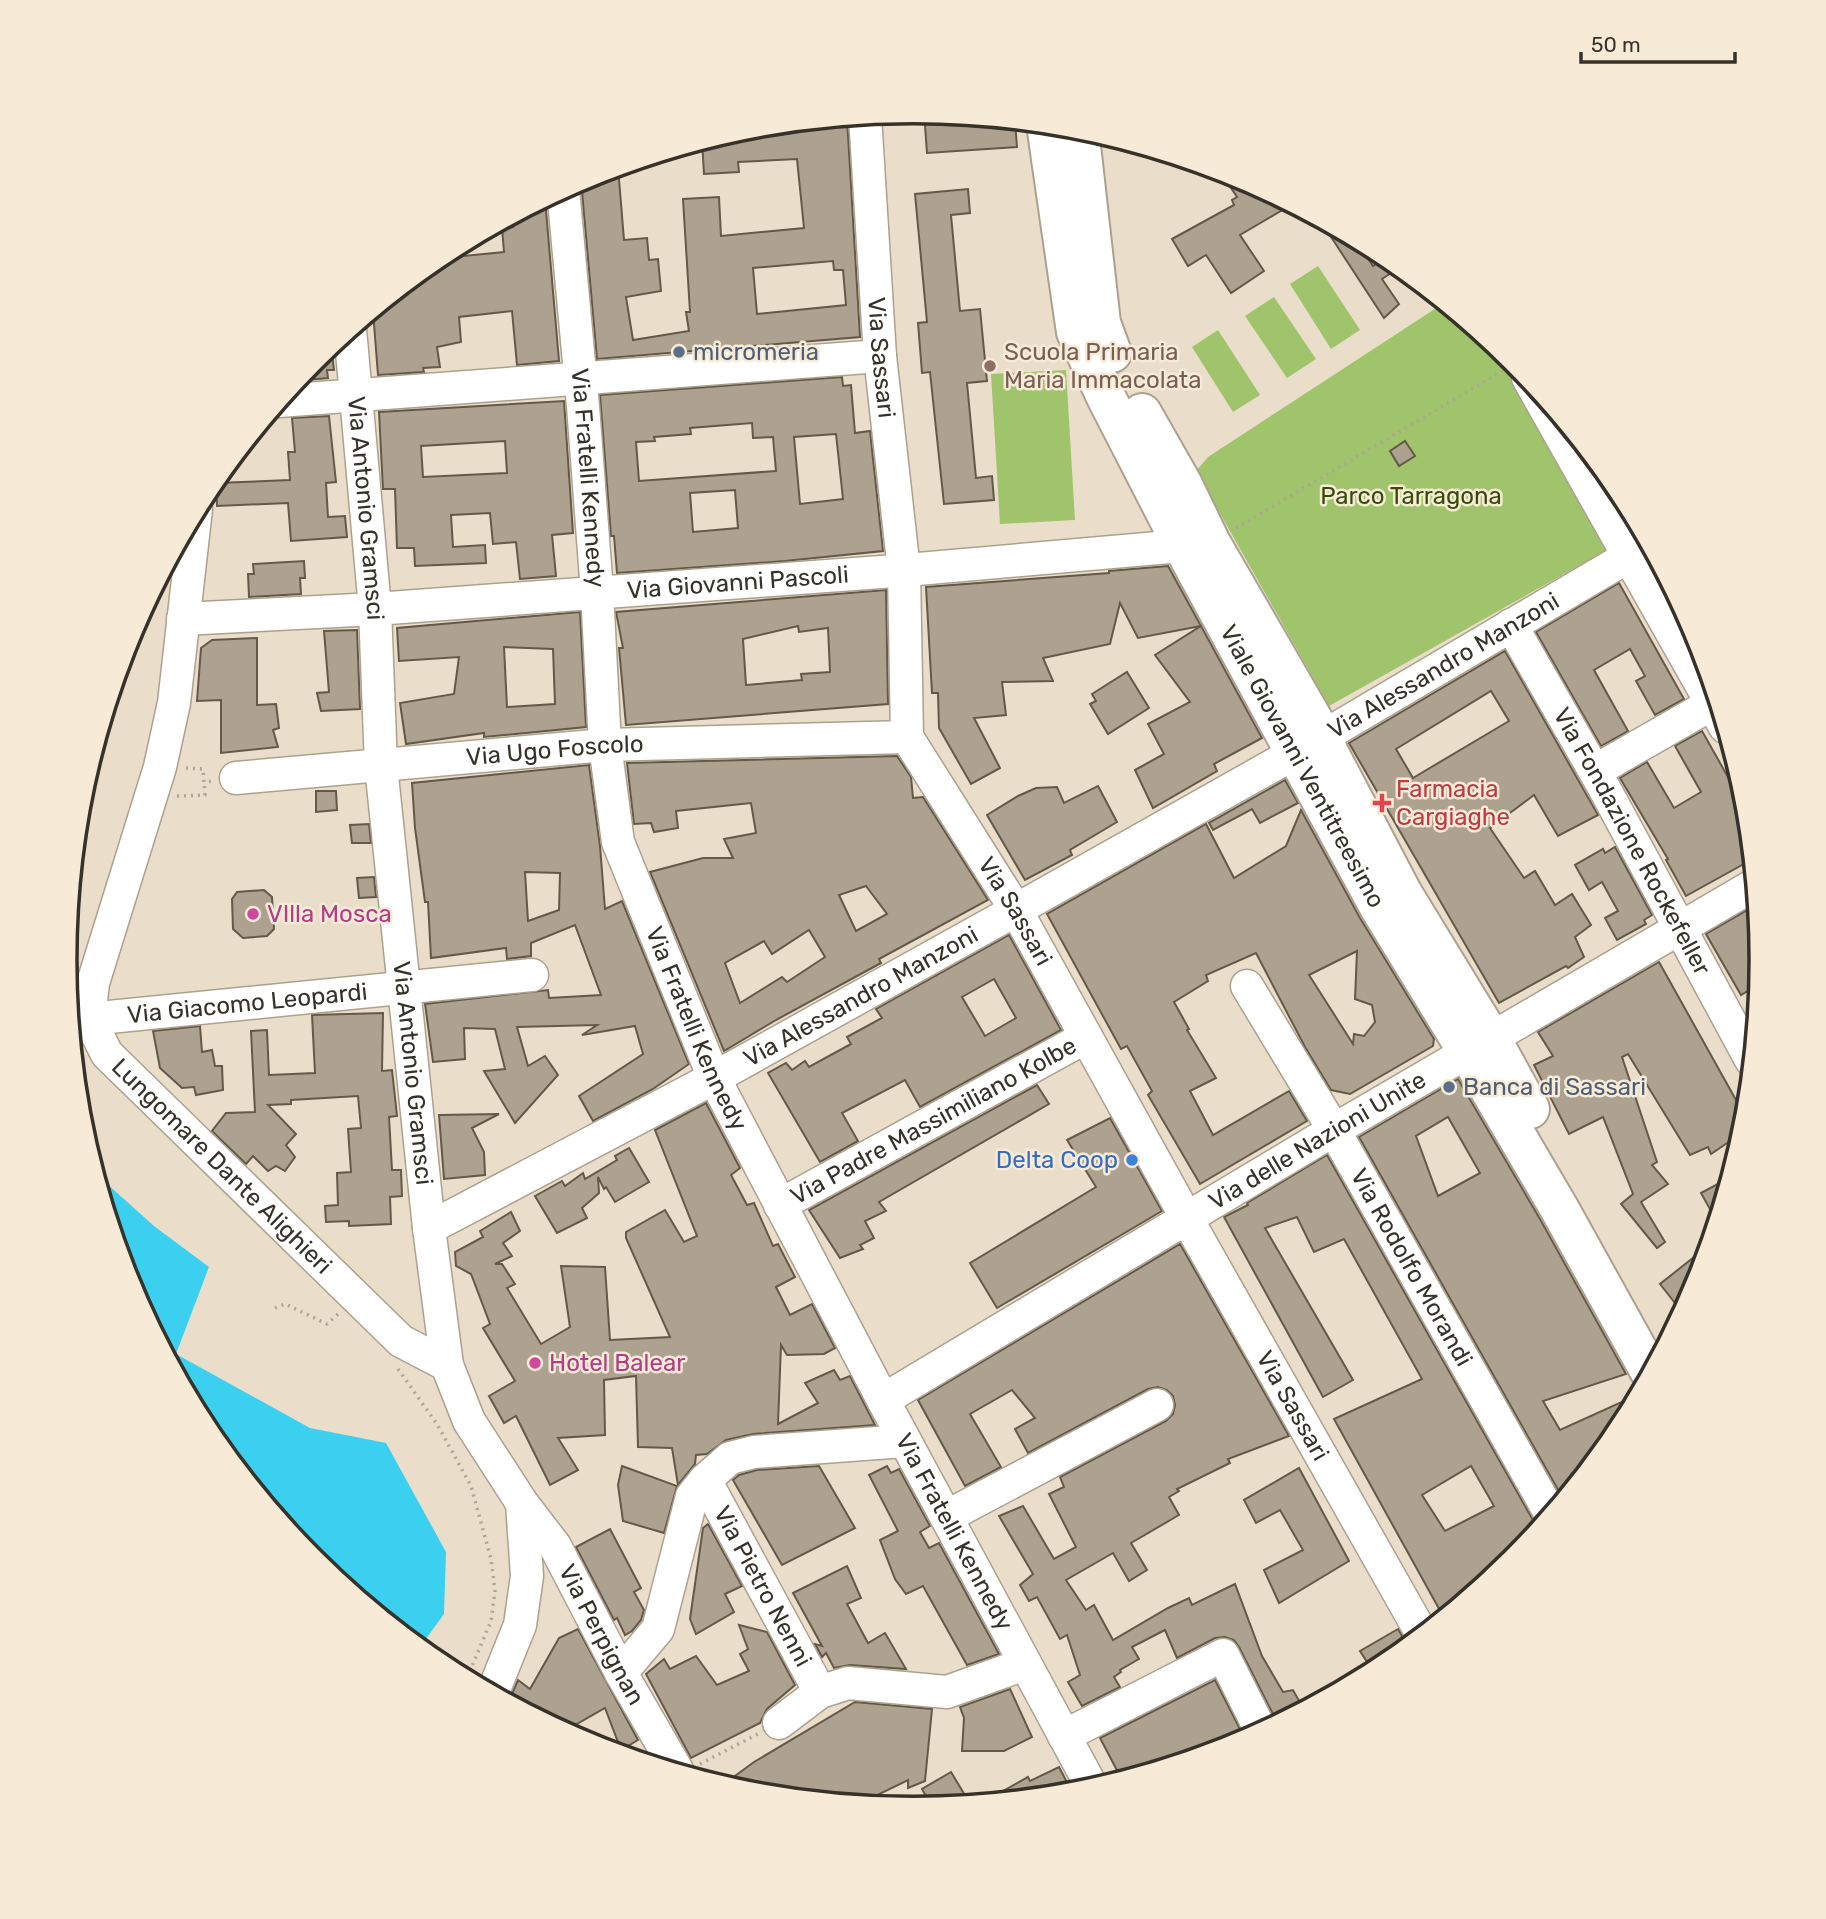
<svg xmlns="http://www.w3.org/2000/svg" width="1826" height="1919" font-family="Rubik,sans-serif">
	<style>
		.green { fill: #9fc46b }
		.water { fill: #3cd0f0 }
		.building { fill: #ada28f; stroke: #645948; stroke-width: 2; fill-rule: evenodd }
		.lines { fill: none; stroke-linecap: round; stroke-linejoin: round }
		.minor-casing { stroke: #aca18e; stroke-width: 35 }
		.major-casing { stroke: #aca18e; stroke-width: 42 }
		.path { stroke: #aea595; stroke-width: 3.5; stroke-dasharray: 2 5; stroke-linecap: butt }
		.minor { stroke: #fff; stroke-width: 32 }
		.major { stroke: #fff; stroke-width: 38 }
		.service-dot { fill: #5c6f8a; stroke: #f7ebd7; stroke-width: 2.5 }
		.education-dot { fill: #8d6e63; stroke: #f7ebd7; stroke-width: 2.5 }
		.health-dot { fill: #e0444e; stroke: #f7ebd7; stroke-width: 2.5 }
		.hotel-dot { fill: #d1479c; stroke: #f7ebd7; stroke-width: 2.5 }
		.shop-dot { fill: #3f7fe0; stroke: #f7ebd7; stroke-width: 2.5 }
		.labels { text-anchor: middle; stroke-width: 5; stroke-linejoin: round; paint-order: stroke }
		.service-label { font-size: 24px; fill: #4e5e75; stroke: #f7ebd7; text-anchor: start }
		.education-label { font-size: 24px; fill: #785e54; stroke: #f7ebd7; text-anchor: start }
		.street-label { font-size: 24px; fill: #36322a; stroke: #f7ebd7 }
		.park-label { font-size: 24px; fill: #364d09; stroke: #f7ebd7 }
		.health-label { font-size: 24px; fill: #be3a42; stroke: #f7ebd7; text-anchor: start }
		.hotel-label { font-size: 24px; fill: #b23c85; stroke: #f7ebd7; text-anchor: start }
		.shop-label { font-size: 24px; fill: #366cbe; stroke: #f7ebd7; text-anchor: end }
		.rim { fill: none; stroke: #36322a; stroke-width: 3.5 }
	</style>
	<rect width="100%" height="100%" fill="#eadeca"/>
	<g class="green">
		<path d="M1318,266L1360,330L1331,349L1290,284Z"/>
		<path d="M1274,297L1316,359L1287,378L1245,316Z"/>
		<path d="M1444,303L1491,342L1616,545L1329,706L1196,471L1208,457Z"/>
		<path d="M1218,330L1260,395L1233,412L1192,347Z"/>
		<path d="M1066,370L1075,520L1000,524L991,374Z"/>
	</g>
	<path class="water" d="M96,1174L154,1226L209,1267L176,1354L310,1428L386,1443L446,1552L444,1614L420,1647L313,1559L207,1430L129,1284Z"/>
	<g class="building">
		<path d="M924,112L1015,121L1017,147L927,153Z"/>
		<path d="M847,118L860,337L597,359L581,180L618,167L624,240L647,238L649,260L658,259L661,291L626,297L633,340L689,331L686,312H690L683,199L719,197L721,236L804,228L797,159L738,162L739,172L704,174L702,141L748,127ZM833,261L834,270H843L846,305L757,314L753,268Z"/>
		<path d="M1219,170L1238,176L1291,205L1240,235L1264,271L1231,293L1206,255L1188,266L1172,239L1234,205L1232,200L1237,197Z"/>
		<path d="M968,189L970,213L951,215L960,311L980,309L987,381L967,383L976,478L992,476L994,500L944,504L930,372L922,373L918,323L927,322L915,194Z"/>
		<path d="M545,199L559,361L517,365L512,311L459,317L461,342L437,347L440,367L423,368L424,372L378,375L373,311L442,254L454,248V257L504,252L502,228L513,227L512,216Z"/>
		<path d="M1320,220L1354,238L1373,266L1387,256L1400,267L1382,279L1399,304L1384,318Z"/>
		<path d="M331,345L334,370H327L328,378L295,381L313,359Z"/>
		<path d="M842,377L843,386L851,385L855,433L870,431L883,551L785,561L617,573L614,536H611L600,395ZM752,423L753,438L773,437L776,471L639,481L636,442L655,441L654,437L691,434L690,428ZM836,434L843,499L800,504L794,437ZM735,490L738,528L693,532L690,493Z"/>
		<path d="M564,401L573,533L552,535L556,576L520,579L516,542L493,544L490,513L451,515L453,547L485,545L486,563L415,566L414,548H397L395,489H383L379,412ZM505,441L507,473L423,477L421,446Z"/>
		<path d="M329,416L336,482L326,483L328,517L345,516L347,537L291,541L288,503L217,506L216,483L290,480L288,452H295L292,418Z"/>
		<path d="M1405,441L1415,456L1399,466L1390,451Z"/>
		<path d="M304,561L305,578H300L301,594L249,597L248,574H254L253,564Z"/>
		<path d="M1168,566L1201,626L1138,638L1120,603L1110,644L1043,658L1053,681L1002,682L1006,715L974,718L1000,768L971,784L939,728L938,693H932L926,587L1109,573V571Z"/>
		<path d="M1619,583L1684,699L1655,715L1636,681L1645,676L1630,649L1594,670L1628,731L1601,746L1536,632Z"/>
		<path d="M886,590L888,704L626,725L619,648H623L616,612ZM798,626L799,632L828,628L830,672L801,674L802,680L746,685L743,639Z"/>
		<path d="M580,612L586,727L484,737V733L406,744L400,703L454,694L459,657L399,661L397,628ZM504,647L553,649L555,704L507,707Z"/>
		<path d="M1201,626L1262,738L1214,764L1217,771L1153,808L1135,770L1164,754L1148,724L1190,702L1155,655Z"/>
		<path d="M357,630L360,709L321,711L317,693L329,692L324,631Z"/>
		<path d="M257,638V705L276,704L279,728L273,730L278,747L221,753V700L197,701L201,648L212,640Z"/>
		<path d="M1505,651L1598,815L1558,836L1534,795L1490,828L1524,878L1535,871L1555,905L1572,894L1591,925L1575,937L1584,957L1568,968L1566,966L1499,1003L1349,743ZM1491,691L1509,721L1413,778L1396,749Z"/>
		<path d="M1127,672L1149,708L1108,734L1090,704L1096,701L1092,694Z"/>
		<path d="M1702,731L1746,809L1751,860L1686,896L1666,860L1668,859L1620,778L1647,762L1674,808L1701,792L1675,746Z"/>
		<path d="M897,756L911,777L913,798L923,797L988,900L879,959L881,963L776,1020L724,1051L650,872L703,858H733L724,839L756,833L751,803L676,811L678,828L654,832L651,823L634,824L627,763ZM866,886L887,914L856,931L839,895ZM809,930L825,957L787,982L782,977L740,1003L725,963L764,941L772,954Z"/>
		<path d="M589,765L600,846L605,909L622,901L689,1064L653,1089L593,1121L579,1096L643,1054L635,1026L582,1035L597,1025L517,1027L528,1066L545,1056L558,1075L515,1123L484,1071L505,1069L495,1029L464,1028L465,1059L433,1062L425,1004L548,990L549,998L601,995L575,925L531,943V956L507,959L506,948L431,958L428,902H425L415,828L412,783ZM525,872L560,873L559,910L528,921Z"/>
		<path d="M1285,780L1298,803L1260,823L1252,809L1213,830L1209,823Z"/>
		<path d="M1098,786L1117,822L1070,850L1072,855L1025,880L987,815L1018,796L1036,788L1057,787L1064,803Z"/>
		<path d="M316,791H336L337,810L316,812Z"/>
		<path d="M1301,810L1360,918L1434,1039L1433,1046L1350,1094L1331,1090L1305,1047L1256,953L1206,975L1208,981L1174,1002L1189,1029L1187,1030L1216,1078L1190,1091L1213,1135L1289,1091L1307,1121L1200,1184L1148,1095L1152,1091L1127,1046L1121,1049L1047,914L1206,824L1234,878L1286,846ZM1357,951L1355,999L1372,1005L1375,1022L1364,1036L1354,1034L1353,1044L1309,975Z"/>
		<path d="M369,824L371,843H352L350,825Z"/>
		<path d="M1615,847L1652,915L1644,920L1646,924L1617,940L1605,918L1618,911L1602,882L1589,890L1575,865L1603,849L1605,853Z"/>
		<path d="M374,877L376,897L359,898L357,878Z"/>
		<path d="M264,890L272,897L274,929L267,936L243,938L233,929L232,899L237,892Z"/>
		<path d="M1756,905L1759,941L1751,946L1761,965L1759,984L1741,995L1706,934Z"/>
		<path d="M1009,935L1061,1030L920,1107L905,1080L842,1113L858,1141L820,1162L768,1073L786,1063L792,1070L805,1061L809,1067L851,1044L847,1037L882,1018L876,1009ZM994,979L1016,1018L985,1036L962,997Z"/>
		<path d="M1659,962L1746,1118L1742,1133L1711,1154L1708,1147L1690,1155L1628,1054L1622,1057L1657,1162L1652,1165L1668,1184L1641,1202L1665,1242L1657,1248L1621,1204L1633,1194L1603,1117L1569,1134L1534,1065L1553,1056L1538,1032Z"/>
		<path d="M383,1013L382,1071L392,1070L397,1116L389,1117L392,1170H401L402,1196L390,1197L391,1224L349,1226V1221L326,1222L325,1206L338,1205L337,1173L351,1172L348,1129L361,1128L358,1096L291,1100V1104L268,1105L296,1134L286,1145L295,1157L285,1171L276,1166L268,1171L253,1156L246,1164L212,1131L226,1113L255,1112L251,1031L267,1030L269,1075L315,1073L312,1015Z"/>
		<path d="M200,1026L202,1052L212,1050L215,1066H222L223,1090L196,1095L194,1087L182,1088L160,1068L153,1031Z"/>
		<path d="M1458,1079L1540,1219L1626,1374L1543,1401L1560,1430L1637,1395L1618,1431L1593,1462L1571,1474L1573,1485L1561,1495L1359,1137ZM1448,1117L1480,1173L1438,1196L1416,1136Z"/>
		<path d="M1037,1085L1049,1104L879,1202L886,1211L865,1221L874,1238L860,1245L863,1249L840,1258L809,1210Z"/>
		<path d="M706,1103L740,1168L731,1175L747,1205L754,1203L773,1246L778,1244L795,1277L776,1287L790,1315L812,1304L835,1348L824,1354L787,1355L781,1345L778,1424L818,1403L805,1383L834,1370L840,1380L850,1376L875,1425L753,1434L726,1440L707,1454L696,1455L695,1464L678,1485L672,1448L638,1447L636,1376L604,1380L605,1435L558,1438L578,1470L550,1485L516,1416L504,1423L489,1396L515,1381L483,1328L490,1324L471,1274L456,1266L455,1252L483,1237L480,1231L511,1212L520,1231L503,1243L512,1256L495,1264H502L515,1284L507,1288L541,1344L570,1327L561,1266L605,1267L610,1340L670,1337L626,1238V1232L665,1210L684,1242L697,1236L655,1130Z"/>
		<path d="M499,1114L472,1128L484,1152L485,1175L444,1179L439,1115Z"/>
		<path d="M1110,1118L1162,1211L997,1308L970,1263L1096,1187L1067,1140Z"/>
		<path d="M629,1148L649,1182L615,1202L606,1187L604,1189L598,1177L599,1193L582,1208L587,1218L557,1233L535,1196L562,1181L565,1186L583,1173L585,1179L617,1160L615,1156Z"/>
		<path d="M1327,1155L1534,1522L1539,1527L1513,1560L1443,1616L1334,1419L1422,1379L1344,1239L1314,1252L1297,1217L1265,1228L1353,1380L1323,1397L1224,1217L1248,1205L1247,1203ZM1471,1466L1494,1506L1445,1531L1422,1495Z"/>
		<path d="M1729,1178L1723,1197L1716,1220L1701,1193Z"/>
		<path d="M1180,1244L1289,1436L1228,1459L1230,1463L1177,1489L1179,1491L1169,1497L1179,1515L1131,1543L1147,1570L1129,1581L1113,1553L1066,1580L1086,1610L1094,1605L1113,1640L1168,1608L1189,1598L1192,1605L1235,1584L1262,1656L1283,1692L1293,1690L1303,1708L1277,1722L1239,1647L1234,1640L1225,1637L1215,1638L1177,1658L1165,1630L1132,1647L1139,1659L1120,1670L1121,1672L1114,1677L1120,1687L1082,1706L1068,1682L1080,1675L1067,1635L1060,1639L1037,1597L1029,1601L1020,1585L1033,1574L999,1516L1023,1506L1054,1559L1076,1547L1049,1494L1064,1487L1060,1477L1166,1421L1173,1414L1175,1405L1173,1396L1167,1390L1158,1387L1148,1389L1028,1453L1015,1429L1035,1418L1012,1390L970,1414L1001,1467L965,1486L918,1400Z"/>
		<path d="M1708,1246L1697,1284L1682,1312L1660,1284Z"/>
		<path d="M622,1466L677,1486L664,1533L623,1521L618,1485Z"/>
		<path d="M819,1466L855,1528L782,1565L733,1480L739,1475L757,1470Z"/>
		<path d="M887,1466L891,1473L899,1469L930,1526L920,1532L929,1548L939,1543L999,1654L967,1665L923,1586L906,1594L895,1579L880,1540L898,1531L869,1475Z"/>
		<path d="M1299,1468L1349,1561L1279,1603L1264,1570L1303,1550L1280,1510L1256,1523L1244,1500Z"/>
		<path d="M708,1524L742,1586L725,1594L734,1612L696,1634L690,1619L703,1528Z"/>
		<path d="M610,1529L641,1588L634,1592L644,1610L641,1620L632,1631L625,1635L617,1618L614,1620L576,1547Z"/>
		<path d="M847,1566L861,1598L847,1604L868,1643L885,1633L906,1669L850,1665L834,1668L826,1653L822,1657L815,1644L822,1646L793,1593Z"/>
		<path d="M739,1625L767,1632L795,1685L767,1709L760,1723L691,1758L646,1674L664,1659L670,1669L696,1656L717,1685L749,1671L740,1654L748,1649Z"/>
		<path d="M578,1629L638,1740L621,1750L605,1708L568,1729L509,1701L518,1680L530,1689L559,1638Z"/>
		<path d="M1398,1629L1406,1643L1403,1646L1404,1648L1373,1671L1360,1651Z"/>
		<path d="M1215,1680L1245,1739L1121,1778L1100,1738Z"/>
		<path d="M1010,1689L1032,1737L1004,1751H962L964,1718L960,1707Z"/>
		<path d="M855,1702L932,1709L925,1781L908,1788V1780L861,1803L747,1791L724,1784L754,1762Z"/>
		<path d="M1059,1767L1072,1792L985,1801L1028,1777L1030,1781Z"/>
		<path d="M951,1772L969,1802L931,1806L922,1789Z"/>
	</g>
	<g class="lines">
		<g class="minor-casing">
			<g id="minor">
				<path id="s1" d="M865,116L880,356L904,570L907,737L1016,910L1187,1219L1422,1634"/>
				<path id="s2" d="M563,189L583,406L597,592L605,745L618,842L714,1078L883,1400L1092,1787"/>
				<path id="s3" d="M350,329L375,609L381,766L429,1228L447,1365L469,1421L522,1503L555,1546L621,1673L677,1770"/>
				<path d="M1528,378L1725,727"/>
				<path d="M279,401L880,356"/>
				<path id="s4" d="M196,509L174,703L160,767L93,983L89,1019L107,1054L401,1341L447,1365"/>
				<path id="s5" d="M183,619L375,609L895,571L1204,544"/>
				<path id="s6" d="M1511,625L1602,784L1751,1060"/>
				<path d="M1595,771L1717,701"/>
				<path id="s7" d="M236,778L605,745L907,737"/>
				<path id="s8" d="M1247,986L1334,1130L1550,1513"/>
				<path id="s9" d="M89,1019L532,975"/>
				<path id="s10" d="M780,1205L1086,1037"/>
				<path id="s11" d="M429,1228L714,1078L1000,919L1295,753L1648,545"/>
				<path id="s12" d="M883,1400L1334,1130L1754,885"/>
				<path id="s13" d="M705,1480L820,1692"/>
				<path d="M946,1517L1157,1405"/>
				<path d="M621,1673L658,1629L692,1496L705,1480L730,1458L754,1452L905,1441"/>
				<path d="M493,1692L520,1625L527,1576L522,1503"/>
				<path d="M779,1723L820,1692L848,1683L947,1692L1025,1664"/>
				<path d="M1064,1736L1223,1655L1261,1731"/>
			</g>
		</g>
		<g class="major-casing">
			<g id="major">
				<path id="s14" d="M1046,124L1076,332L1106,397L1182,545L1379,907L1467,1051L1559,1208L1650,1372"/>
				<path d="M1079,128L1101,323L1112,353"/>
				<path d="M1142,413L1183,485L1211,543L1322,735L1329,753L1403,894L1491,1038L1530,1109"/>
			</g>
		</g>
		<g class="path">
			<path d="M1236,528L1504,370"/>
			<path d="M186,768L203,769L204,782L212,781"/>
			<path d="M177,796L205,795L204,782"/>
			<path d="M275,1308L285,1304L327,1324L338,1314"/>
			<path d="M398,1369L437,1424L471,1486L491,1559L495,1591L491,1621L467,1678"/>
			<path d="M700,1764L758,1734"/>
		</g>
		<use href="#minor" class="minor"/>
		<use href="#major" class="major"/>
	</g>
	<g class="service-dot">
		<circle cx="679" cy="352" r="7"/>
		<circle cx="1449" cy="1087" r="7"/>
	</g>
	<circle class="education-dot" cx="990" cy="366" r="7"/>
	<path class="health-dot" d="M1378.5 792.5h7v7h7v7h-7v7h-7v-7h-7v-7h7z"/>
	<g class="hotel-dot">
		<circle cx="253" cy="914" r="7"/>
		<circle cx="535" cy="1363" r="7"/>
	</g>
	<circle class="shop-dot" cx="1132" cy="1160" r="7"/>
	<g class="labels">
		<g class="service-label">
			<text x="693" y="360">micromeria</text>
			<text x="1463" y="1095">Banca di Sassari</text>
		</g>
		<g class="education-label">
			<text x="1004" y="360">Scuola Primaria<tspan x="1004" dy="28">Maria Immacolata</tspan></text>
		</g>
		<g class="street-label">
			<text dy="8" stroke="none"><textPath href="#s1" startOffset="242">Via Sassari</textPath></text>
			<text dy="8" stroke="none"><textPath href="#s2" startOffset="290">Via Fratelli Kennedy</textPath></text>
			<text dy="8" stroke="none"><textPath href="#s3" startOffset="180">Via Antonio Gramsci</textPath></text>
			<text dy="8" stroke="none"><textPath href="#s5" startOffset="556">Via Giovanni Pascoli</textPath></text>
			<text dy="8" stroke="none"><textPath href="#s11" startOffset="1160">Via Alessandro Manzoni</textPath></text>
			<text dy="8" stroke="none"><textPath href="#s7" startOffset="320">Via Ugo Foscolo</textPath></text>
			<text dy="8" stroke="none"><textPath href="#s14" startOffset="700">Viale Giovanni Ventitreesimo</textPath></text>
			<text dy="8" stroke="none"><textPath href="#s6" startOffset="248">Via Fondazione Rockefeller</textPath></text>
			<text dy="8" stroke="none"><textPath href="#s1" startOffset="828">Via Sassari</textPath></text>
			<text dy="8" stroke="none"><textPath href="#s11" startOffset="490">Via Alessandro Manzoni</textPath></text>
			<text dy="8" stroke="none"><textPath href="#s9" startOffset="159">Via Giacomo Leopardi</textPath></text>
			<text dy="8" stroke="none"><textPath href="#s2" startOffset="858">Via Fratelli Kennedy</textPath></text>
			<text dy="8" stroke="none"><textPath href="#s3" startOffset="747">Via Antonio Gramsci</textPath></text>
			<text dy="8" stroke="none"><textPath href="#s10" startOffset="175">Via Padre Massimiliano Kolbe</textPath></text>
			<text dy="8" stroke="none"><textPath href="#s12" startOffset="506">Via delle Nazioni Unite</textPath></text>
			<text dy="8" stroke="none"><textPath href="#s4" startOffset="723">Lungomare Dante Alighieri</textPath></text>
			<text dy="8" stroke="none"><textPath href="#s8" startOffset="326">Via Rodolfo Morandi</textPath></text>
			<text dy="8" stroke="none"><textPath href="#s1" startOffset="1395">Via Sassari</textPath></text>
			<text dy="8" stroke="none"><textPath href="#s2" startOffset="1424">Via Fratelli Kennedy</textPath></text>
			<text dy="8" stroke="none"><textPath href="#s13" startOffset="121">Via Pietro Nenni</textPath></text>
			<text dy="8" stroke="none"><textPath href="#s3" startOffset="1353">Via Perpignan</textPath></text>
		</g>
		<g class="park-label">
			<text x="1411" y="504">Parco Tarragona</text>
		</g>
		<g class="health-label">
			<text x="1396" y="797">Farmacia<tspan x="1396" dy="28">Cargiaghe</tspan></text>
		</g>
		<g class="hotel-label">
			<text x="267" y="922">VIlla Mosca</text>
			<text x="549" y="1371">Hotel Balear</text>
		</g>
		<g class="shop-label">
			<text x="1118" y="1168">Delta Coop</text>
		</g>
	</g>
	<path d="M0 0H1826V1919H0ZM77 960a836 836 0 1 1 1672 0a836 836 0 1 1-1672 0Z" fill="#f7ebd7" fill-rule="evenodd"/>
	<path class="rim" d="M77 960a836 836 0 1 1 1672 0a836 836 0 1 1-1672 0Z"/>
	<path d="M1581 52v10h154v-10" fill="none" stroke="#36322a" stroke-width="3.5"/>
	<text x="1591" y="52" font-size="21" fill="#36322a" stroke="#f7ebd7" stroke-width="5" paint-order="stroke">50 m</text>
</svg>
